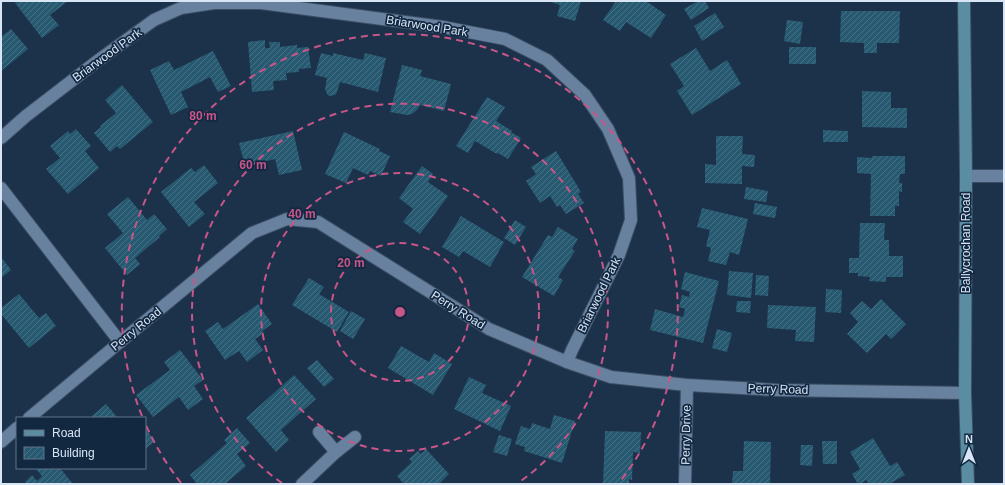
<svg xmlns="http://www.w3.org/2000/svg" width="1005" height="485" font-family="Arial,sans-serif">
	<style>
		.building { fill: url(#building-hatch) }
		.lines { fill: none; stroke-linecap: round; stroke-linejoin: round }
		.street-casing { stroke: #3b4e64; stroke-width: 14 }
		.secondary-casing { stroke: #3b4e64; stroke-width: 14 }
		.street { stroke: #68819f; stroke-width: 12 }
		.secondary { stroke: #5a8da1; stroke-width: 12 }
		.ring { fill: none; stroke: #c85689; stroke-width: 2; stroke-dasharray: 7 5 }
		.labels { text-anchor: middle; stroke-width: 3.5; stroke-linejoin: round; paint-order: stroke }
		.street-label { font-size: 12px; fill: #d7e5f5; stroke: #122841 }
		.centre { fill: #c85689; stroke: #122841; stroke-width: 2 }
		.ring-label { font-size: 12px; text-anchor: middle; font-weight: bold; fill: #c85689; stroke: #122841; stroke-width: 3.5; stroke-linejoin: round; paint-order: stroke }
	</style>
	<defs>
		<pattern id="building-hatch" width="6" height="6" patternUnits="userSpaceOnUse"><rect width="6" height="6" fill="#275971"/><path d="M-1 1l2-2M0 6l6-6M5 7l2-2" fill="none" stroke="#467186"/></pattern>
	</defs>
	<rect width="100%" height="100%" fill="#1c324b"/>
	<g class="building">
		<path d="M18,1H68L50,15L59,25L42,38L15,3Z"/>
		<path d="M548,1H581L575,21L557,16L560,5Z"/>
		<path d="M616,1H646L666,15L651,38L626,22L620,31L603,20Z"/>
		<path d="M698,1H705L709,8L691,20L684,9Z"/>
		<path d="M841,11H900L899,43H877V53H864V43L840,42Z"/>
		<path d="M715,13L724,27L702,41L694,26Z"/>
		<path d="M787,20L803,22L800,44L784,41Z"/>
		<path d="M11,29L28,49L1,71V37Z"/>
		<path d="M265,40V48H270L269,42H280V47L297,45V48L308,47L311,68L299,69V72L286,73L287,80L273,81L274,90L252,92L248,42Z"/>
		<rect x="789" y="47" width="27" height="17"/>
		<path d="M696,48L710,71L727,60L741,84L692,115L677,91L684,86L670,64Z"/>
		<path d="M213,51L231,86L218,92L210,77L181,92L188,107L171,115L150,70L169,61L174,70Z"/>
		<path d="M321,53L333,56V53L363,60L365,53L386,58L378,92L340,82L337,92L335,95L329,96L327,94L325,89L327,78L315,75Z"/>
		<path d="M402,65L422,70L420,76L451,84L444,111L420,105L417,110L412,114L407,115L390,112Z"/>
		<path d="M122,85L153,122L120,149L117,146L110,152L94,133L101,127L100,126L116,113L105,100Z"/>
		<path d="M862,91L891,92V108H907V128L862,127Z"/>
		<path d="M487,97L505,107L496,121L512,131L511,132L521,138L508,159L498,153L497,154L475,141L468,153L456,146Z"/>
		<path d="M76,129L91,146L85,151L99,168L68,194L46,169L60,158L50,146L68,131L70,134Z"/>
		<path d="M823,130L848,131V142H823Z"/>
		<path d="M293,131L302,170L279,175L275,159L253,164L252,160L244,162L239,143Z"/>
		<path d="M344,132L380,149L379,151L390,156L381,176L370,171L368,175L353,168L346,183L325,174Z"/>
		<path d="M716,136H743L742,154L755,155L754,167L742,166V184L705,183V164L716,165Z"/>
		<path d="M556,151L581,192L578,194L584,203L566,214L560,205L557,207L550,196L540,203L526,181L536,174L531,167Z"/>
		<path d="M872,156H905V174H900L899,183H902V192L899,191V206H895V216H870L871,174L857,173V157L872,158Z"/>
		<path d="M204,165L218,183L194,202L205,214L189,227L161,192L191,168L195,172Z"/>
		<path d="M422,166L433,174L428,182L448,196L420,234L403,222L413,209L399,198Z"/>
		<path d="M746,187L768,191L766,202L744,199Z"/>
		<path d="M128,197L147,220L154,214L167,229L159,236L160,237L135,258L140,264L127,275L105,248L123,233L107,214Z"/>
		<path d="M755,203L777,207L775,218L753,214Z"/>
		<path d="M702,208L748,219L739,255L730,252L726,265L708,261L711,248L706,246L710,230L697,227Z"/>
		<path d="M461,216L504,242L490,267L463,251L459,257L442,247Z"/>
		<path d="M515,220L526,227L515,245L504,238Z"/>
		<path d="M860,223H885L884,240H889V256H903V277H886V282L869,281L870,277L858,276V273H849V258H859Z"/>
		<path d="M558,227L578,239L572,249L575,251L558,277L563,280L554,296L522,277L548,235L552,237Z"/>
		<path d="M1,257L11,270L1,278Z"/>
		<path d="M729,271L753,273L751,298L727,295Z"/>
		<path d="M685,272L719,281L703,343L650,330L655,309L683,317L685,309L679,307L682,295L689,297L690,292L681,289Z"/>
		<path d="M756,275L769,276L768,296L755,295Z"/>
		<path d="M309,278L324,287L319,294L349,312L337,332L292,305Z"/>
		<path d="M826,289L842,290L841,313L825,312Z"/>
		<path d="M19,294L39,318L46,313L56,326L29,348L1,314V308Z"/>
		<path d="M881,299L906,324L891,339L886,334L867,353L847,334L858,322L850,313L862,301L871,309Z"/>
		<path d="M737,301H751L750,313L736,312Z"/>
		<path d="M258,304L272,324L262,331L264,333L255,339L263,350L247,362L239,351L225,360L205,331L218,322L223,329Z"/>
		<path d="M768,305L816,307L814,342L795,341L796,330L767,328Z"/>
		<path d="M351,311L365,319L353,339L340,331Z"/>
		<path d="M717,329L732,333L727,352L712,348Z"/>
		<path d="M401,346L429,362L434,353L452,364L433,395L388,368Z"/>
		<path d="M180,350L203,380L194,386L203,399L188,410L179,397L153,417L136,395L170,370L164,362Z"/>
		<path d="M317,360L334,379L324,387L307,368Z"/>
		<path d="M294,375L316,399L281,430L289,440L276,452L246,418Z"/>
		<path d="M469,377L486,385L482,393L511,406L500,431L454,409Z"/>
		<path d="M106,404L118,418H94L92,416Z"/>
		<path d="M554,415L575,421L562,463L524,451L525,447L515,444L521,426L530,429L532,423L550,429Z"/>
		<path d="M145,428L155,441L145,449Z"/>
		<path d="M237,428L250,443L237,454L246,466L225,484H197L190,475L227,443L224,440Z"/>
		<path d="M605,431L641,432L640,453L633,452L632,480L629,479V484H603Z"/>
		<path d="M499,435L512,439L507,456L493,452Z"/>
		<path d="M873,438L890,466L897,462L905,475L889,484H869L866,480L860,484H858L852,474L860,469L850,452Z"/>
		<path d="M744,441L771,442L770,484H732L733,471H743Z"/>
		<path d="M822,441H837V464H823Z"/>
		<path d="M801,445H813L812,466L800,465Z"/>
		<path d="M426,449L449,474L439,484H404L397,476L412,462L409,459L418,451L421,454Z"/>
		<path d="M37,468H60L73,484H27L25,482L32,475L37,481L42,476L36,469Z"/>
	</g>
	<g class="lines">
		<g class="street-casing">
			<g id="street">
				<path d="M1,138L26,116L100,59L154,20L181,8L214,3H261L443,27L505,39L547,60L585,95L608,129L629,178L631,220L619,255L572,350L567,362"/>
				<path d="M966,176H1004"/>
				<path d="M1,188L120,342"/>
				<path d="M29,418L120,342L252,233L287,219L318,222L489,329L567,362L611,377L687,385L776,390L965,393"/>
				<path d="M319,432L336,452"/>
				<path d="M1,442L17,428"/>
				<path d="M302,484L336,452L355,437"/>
				<path d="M685,484L687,385"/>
			</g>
		</g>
		<g class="secondary-casing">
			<path id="secondary" d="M964,1L966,176L965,393L968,484"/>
		</g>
		<use href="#street" class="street"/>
		<use href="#secondary" class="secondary"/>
	</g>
	<g class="ring">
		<circle cx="400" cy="312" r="69"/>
		<circle cx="400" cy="312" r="139"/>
		<path d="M282 483A208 208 0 1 1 518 483"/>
		<path d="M181 483A278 278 0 0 1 145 423M142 416A278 278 0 1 1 619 483"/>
	</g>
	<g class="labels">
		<g class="street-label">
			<text transform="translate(427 26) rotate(9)" y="4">Briarwood Park</text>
			<text transform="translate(107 55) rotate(-36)" y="4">Briarwood Park</text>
			<text transform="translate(966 243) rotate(-90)" y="4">Ballycrochan Road</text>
			<text transform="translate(599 295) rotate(-64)" y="4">Briarwood Park</text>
			<text transform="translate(458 310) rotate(32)" y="4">Perry Road</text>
			<text transform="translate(136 329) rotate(-39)" y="4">Perry Road</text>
			<text transform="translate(778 389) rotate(2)" y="4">Perry Road</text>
			<text transform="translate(686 435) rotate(-89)" y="4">Perry Drive</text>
		</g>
	</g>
	<circle cx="400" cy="312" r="6" class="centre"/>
	<g class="ring-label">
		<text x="203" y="120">80 m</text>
		<text x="253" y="169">60 m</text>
		<text x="302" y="218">40 m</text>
		<text x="351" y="267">20 m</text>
	</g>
	<rect width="1005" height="485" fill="none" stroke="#d7e5f5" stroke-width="4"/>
	<rect x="16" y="417" width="130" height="52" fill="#122841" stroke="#617489"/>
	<rect x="24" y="430" width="20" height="6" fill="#5a8da1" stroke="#617489"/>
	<text x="52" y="437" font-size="12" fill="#d7e5f5">Road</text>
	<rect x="24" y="447" width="20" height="12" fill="url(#building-hatch)" stroke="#617489"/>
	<text x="52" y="457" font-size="12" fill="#d7e5f5">Building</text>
	<g transform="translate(969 449)" stroke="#122841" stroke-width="3" paint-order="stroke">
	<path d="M0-3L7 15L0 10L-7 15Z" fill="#d7e5f5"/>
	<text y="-6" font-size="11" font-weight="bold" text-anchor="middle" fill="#d7e5f5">N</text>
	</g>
</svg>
